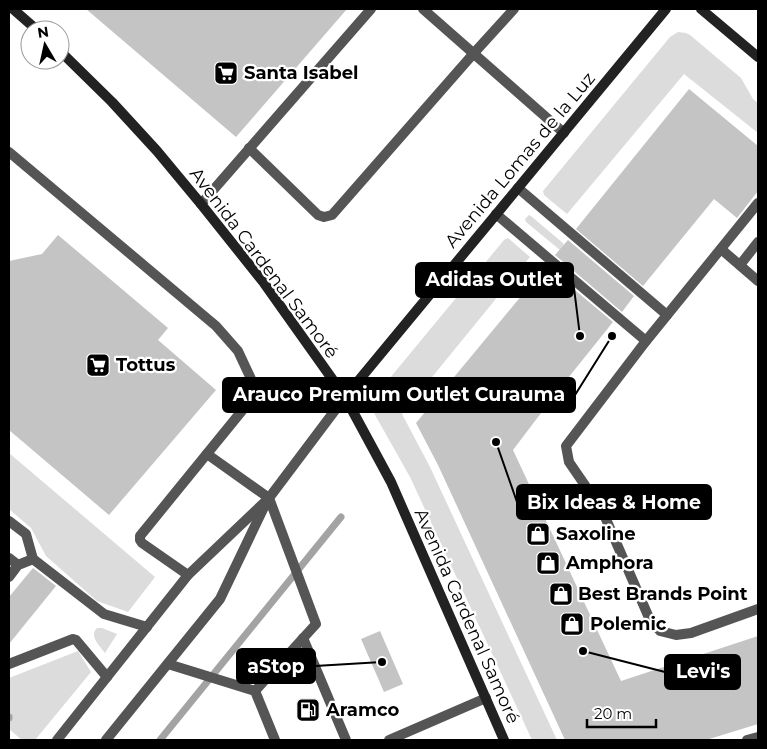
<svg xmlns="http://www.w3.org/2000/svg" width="767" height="749" font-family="Montserrat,sans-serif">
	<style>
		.green { fill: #dcdcdc }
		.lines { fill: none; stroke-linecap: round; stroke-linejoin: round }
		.stream { stroke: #a3a3a3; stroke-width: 7 }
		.building { fill: #c4c4c4 }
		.service { stroke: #555; stroke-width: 10 }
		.tertiary { stroke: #555; stroke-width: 10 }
		.secondary { stroke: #222; stroke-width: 10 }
		.labels { text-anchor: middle; stroke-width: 4.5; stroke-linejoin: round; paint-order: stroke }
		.poi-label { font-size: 18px; font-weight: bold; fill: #000; stroke: #fff; text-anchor: start }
		.street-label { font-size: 18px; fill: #000; stroke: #fff }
		.leader { fill: none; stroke: #000; stroke-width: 2 }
		.callout-dot { fill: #000; stroke: #fff; stroke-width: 2 }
		.callout { fill: #000; stroke: #000; stroke-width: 2 }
		.callout-label { font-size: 19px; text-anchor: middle; font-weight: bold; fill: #fff }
	</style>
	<rect width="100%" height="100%" fill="#fff"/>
	<g class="green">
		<path d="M678,32L686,33L690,35L741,78L753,99L758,103V133L684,74L567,214L544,195L543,191L670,37Z"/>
		<path d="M529,215L531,216L564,244L560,250L526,222L525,219Z"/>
		<path d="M508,238L530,257L402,414L430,467L557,740H532L410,477L370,406V402L504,240Z"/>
		<path d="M9,453L155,577L128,612L97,601L46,556L31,528L9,509Z"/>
		<path d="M97,628H102L117,634L105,653C99,645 89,636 97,628Z"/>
		<path d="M78,651L91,672L35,740H22L9,729V678Z"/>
	</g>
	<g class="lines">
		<g class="stream">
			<path d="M9,717V718"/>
			<path d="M160,740L341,517"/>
		</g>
	</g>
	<g class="building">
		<path d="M86,9H347L236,137Z"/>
		<path d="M689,89L758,146V191L737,218L714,199L643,286L576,229Z"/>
		<path d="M58,235L168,328L158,340L216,390L109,515L9,430V261L42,254Z"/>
		<path d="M568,240L634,296L622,312L555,255Z"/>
		<path d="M546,266L613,322L560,388L513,450L621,681L758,636V724L706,740H565L438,465L416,423Z"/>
		<path d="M33,568L56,586L9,644V597Z"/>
		<path d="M380,631L403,684L384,692L361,639Z"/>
	</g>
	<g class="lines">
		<g class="service">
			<path d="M423,9L564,133"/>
			<path d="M249,148L318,215L324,217L332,215L474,53L514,9"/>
			<path d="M9,152L216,326L238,351L252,381L254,396L140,536V540L142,543L188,575"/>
			<path d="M518,188L667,315"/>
			<path d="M758,203L646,341L566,446L569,462L602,510L650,620L660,631L676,635L691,633L758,609"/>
			<path d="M201,204L371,9"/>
			<path d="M496,214L646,341"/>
			<path d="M721,249L758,281"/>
			<path d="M740,265L758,242"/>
			<path d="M207,454L269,498L316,624L255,691"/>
			<path d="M9,521L26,534L33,559"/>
			<path d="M9,558L18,565"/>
			<path d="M9,577L18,565L33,559L104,614L147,627"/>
			<path d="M303,638L346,740"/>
			<path d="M9,664L73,639L76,640L107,677"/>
			<path d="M168,664L255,691L275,740"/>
			<path d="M389,740L486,698"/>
			<path d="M747,740L758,737"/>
		</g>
		<g class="tertiary">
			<path d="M57,740L188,575L269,498L345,397"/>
			<path d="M106,740L220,599L265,505"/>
		</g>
		<g class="secondary">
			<path d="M13,9L37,30"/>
			<path d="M701,9L758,57"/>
			<path d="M60,51L112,102L157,151L201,204L264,283L345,397L391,482L504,740"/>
			<path d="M345,397L666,9"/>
		</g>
	</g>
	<defs>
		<g id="supermarket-square" transform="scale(1.25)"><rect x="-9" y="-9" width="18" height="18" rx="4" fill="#000" stroke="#fff"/><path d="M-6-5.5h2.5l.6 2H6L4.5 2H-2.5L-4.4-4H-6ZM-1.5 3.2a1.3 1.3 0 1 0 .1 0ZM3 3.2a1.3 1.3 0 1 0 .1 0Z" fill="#fff"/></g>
		<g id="shop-square" transform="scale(1.25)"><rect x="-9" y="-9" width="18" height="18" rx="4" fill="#000" stroke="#fff"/><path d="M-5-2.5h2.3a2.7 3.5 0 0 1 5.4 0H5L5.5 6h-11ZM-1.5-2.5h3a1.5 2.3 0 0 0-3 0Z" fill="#fff"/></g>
		<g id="fuel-square" transform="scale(1.25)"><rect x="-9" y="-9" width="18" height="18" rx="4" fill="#000" stroke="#fff"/><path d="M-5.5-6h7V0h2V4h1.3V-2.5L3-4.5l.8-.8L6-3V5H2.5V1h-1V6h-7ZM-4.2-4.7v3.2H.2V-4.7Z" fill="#fff"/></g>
	</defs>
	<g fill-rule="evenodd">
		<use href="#supermarket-square" x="226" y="73"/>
		<use href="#supermarket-square" x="98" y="365"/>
		<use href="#shop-square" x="538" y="534"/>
		<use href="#shop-square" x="548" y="563"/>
		<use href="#shop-square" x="561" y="594"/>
		<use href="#shop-square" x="572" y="624"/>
		<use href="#fuel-square" x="308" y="710"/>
	</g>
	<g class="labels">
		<g class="poi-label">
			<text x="244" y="79">Santa Isabel</text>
			<text x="116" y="371">Tottus</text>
			<text x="556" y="540">Saxoline</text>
			<text x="566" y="569">Amphora</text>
			<text x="578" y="600">Best Brands Point</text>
			<text x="590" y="630">Polemic</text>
			<text x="326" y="716">Aramco</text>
		</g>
		<g class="street-label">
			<text transform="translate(520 160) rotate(-50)" y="6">Avenida Lomas de la Luz</text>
			<text transform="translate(264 263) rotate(53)" y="6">Avenida Cardenal Samoré</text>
			<text transform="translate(467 616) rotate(66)" y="6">Avenida Cardenal Samoré</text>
		</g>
	</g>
	<path class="leader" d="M580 336L573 280M612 336L575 395M496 442L517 502M382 662L315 666M583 651L665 672"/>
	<g class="callout-dot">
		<circle cx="580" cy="336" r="5"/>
		<circle cx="612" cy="336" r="5"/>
		<circle cx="496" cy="442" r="5"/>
		<circle cx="382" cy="662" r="5"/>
		<circle cx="583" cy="651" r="5"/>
	</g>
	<g class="callout">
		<rect x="416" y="263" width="157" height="34" rx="5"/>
		<rect x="223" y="378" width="352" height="34" rx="5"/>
		<rect x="517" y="485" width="194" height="34" rx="5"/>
		<rect x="237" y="649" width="78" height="34" rx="5"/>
		<rect x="665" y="655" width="75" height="34" rx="5"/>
	</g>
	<g class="callout-label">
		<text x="494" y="286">Adidas Outlet</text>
		<text x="399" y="401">Arauco Premium Outlet Curauma</text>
		<text x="614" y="509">Bix Ideas &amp; Home</text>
		<text x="276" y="673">aStop</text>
		<text x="703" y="678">Levi's</text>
	</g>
	<rect width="767" height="749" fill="none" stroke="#000000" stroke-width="20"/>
	<g transform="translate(45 45) rotate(351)"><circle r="24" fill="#ffffff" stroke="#999999"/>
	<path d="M0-4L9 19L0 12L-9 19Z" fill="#000000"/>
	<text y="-8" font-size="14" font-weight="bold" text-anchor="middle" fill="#000000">N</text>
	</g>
	<path d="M587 719v8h69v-8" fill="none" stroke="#000000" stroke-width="2.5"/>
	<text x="594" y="719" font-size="15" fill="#000000" stroke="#ffffff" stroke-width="4" paint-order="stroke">20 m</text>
</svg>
